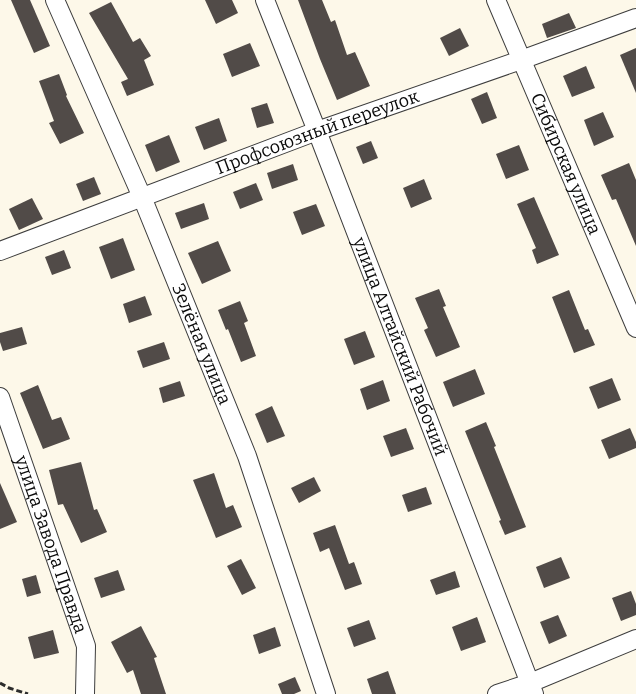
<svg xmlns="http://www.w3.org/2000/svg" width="636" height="694" font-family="Bitter,serif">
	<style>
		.building { fill: #514b48 }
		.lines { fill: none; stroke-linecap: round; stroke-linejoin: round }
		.minor-casing { stroke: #3d3d3d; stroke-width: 20 }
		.path { stroke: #2c2c2c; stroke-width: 3; stroke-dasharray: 6 3; stroke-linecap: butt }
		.minor { stroke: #fff; stroke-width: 18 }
		.labels { text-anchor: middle; stroke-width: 6; stroke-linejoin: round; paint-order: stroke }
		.street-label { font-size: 18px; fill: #0a0a0a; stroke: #fff }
	</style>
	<rect width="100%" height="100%" fill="#fdf8e9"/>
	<g class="building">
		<path d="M11,0H30L50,46L34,53Z"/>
		<path d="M205,0H232L238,13L216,24Z"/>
		<path d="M298,0H322L331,22L335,20L347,55L355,52L370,86L337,100L320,59Z"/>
		<path d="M111,2L133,42L140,38L151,56L144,60L154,85L127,96L121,82L128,79L89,13Z"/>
		<path d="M569,13L576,28L547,38L542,24Z"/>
		<path d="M460,28L469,46L449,56L440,38Z"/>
		<path d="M250,43L260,66L232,77L223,54Z"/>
		<path d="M636,48V93L620,55Z"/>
		<path d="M586,66L595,88L572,97L563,76Z"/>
		<path d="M59,74L67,95L66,96L84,133L60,144L49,123L54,121L39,81Z"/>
		<path d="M487,92L497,118L482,124L471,99Z"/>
		<path d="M267,103L274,123L257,128L251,108Z"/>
		<path d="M603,112L614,137L594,146L584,120Z"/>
		<path d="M219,118L227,141L204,150L195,127Z"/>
		<path d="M169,135L180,162L156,172L145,145Z"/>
		<path d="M371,141L378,158L363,164L356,147Z"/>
		<path d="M519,145L529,170L506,179L496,154Z"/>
		<path d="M629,163L636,180V246L616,199L612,200L601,175Z"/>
		<path d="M293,164L298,180L272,189L267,173Z"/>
		<path d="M94,177L101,194L83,201L76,184Z"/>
		<path d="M424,179L432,199L411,208L403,188Z"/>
		<path d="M256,183L263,200L240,209L233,192Z"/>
		<path d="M534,197L559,255L537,264L532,250L536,248L517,204Z"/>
		<path d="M32,198L43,219L19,230L9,209Z"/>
		<path d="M204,203L209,219L181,229L175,213Z"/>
		<path d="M316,204L325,226L302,235L293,212Z"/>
		<path d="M123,238L135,270L111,279L99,247Z"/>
		<path d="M218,241L231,271L202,284L188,253Z"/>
		<path d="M64,250L71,268L52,275L45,257Z"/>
		<path d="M439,289L446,306L443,307L460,347L436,357L424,330L428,328L415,298Z"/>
		<path d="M569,290L585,330L588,329L595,345L574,353L552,297Z"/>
		<path d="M145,296L152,315L129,323L123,304Z"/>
		<path d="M240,301L248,321L244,323L256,356L241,362L228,329L226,330L218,310Z"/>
		<path d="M22,327L27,344L3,351L0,342V333Z"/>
		<path d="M365,331L375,357L354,365L344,339Z"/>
		<path d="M164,342L170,359L143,368L137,351Z"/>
		<path d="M475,369L485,394L453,407L443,382Z"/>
		<path d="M612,378L621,400L598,409L589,387Z"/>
		<path d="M383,380L390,401L367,410L360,389Z"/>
		<path d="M180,381L185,396L163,403L159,388Z"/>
		<path d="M38,385L52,420L61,417L70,439L43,449L20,393Z"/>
		<path d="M272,406L285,436L267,443L255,414Z"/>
		<path d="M486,422L496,446L494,447L526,527L505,535L499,521L501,520L465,431Z"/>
		<path d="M406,428L414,449L391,457L383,436Z"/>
		<path d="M630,428L636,442V448L609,459L601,440Z"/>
		<path d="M81,462L94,510L97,509L107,532L81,543L63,504L58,505L49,470Z"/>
		<path d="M214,473L226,508L233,505L242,527L216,538L193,480Z"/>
		<path d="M314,477L321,491L299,503L291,488Z"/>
		<path d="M0,483L17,522L0,529Z"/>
		<path d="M426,487L432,504L408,512L402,495Z"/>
		<path d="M335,525L349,564L354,562L362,584L345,590L329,548L320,552L313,533Z"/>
		<path d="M561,557L570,578L544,588L536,567Z"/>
		<path d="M241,559L256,588L242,595L227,566Z"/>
		<path d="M118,570L125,590L101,598L94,578Z"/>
		<path d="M455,571L460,587L436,595L430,580Z"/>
		<path d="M36,575L41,593L27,597L22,579Z"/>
		<path d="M631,591L636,604V615L621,621L612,598Z"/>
		<path d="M558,615L567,636L549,644L540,622Z"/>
		<path d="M477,617L486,642L461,651L452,627Z"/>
		<path d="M369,620L376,639L354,647L347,628Z"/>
		<path d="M141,626L157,657L154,658L166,694H141L133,670L127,673L111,642Z"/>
		<path d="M275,627L281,646L259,654L253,635Z"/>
		<path d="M53,630L59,653L34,659L28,637Z"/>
		<path d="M388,671L396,694H372L367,679Z"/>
		<path d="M295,677L301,691L294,694H282L278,684Z"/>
	</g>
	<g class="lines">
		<g class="minor-casing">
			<g id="minor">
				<path id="s1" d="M55,0L142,197L247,456L326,694"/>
				<path id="s2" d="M265,0L317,131L534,694"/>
				<path id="s3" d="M496,0L636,328"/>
				<path id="s4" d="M0,251L317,131L521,60L636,18"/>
				<path id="s5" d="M0,397L86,646L85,694"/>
				<path d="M497,694L530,683L636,639"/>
			</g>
		</g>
		<path class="path" d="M0,683L9,688L28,694"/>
		<use href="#minor" class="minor"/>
	</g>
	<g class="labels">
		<g class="street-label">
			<text dy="6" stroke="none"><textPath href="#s4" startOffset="339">Профсоюзный переулок</textPath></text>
			<text dy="6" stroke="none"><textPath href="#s3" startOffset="178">Сибирская улица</textPath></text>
			<text dy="6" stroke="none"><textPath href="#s1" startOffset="374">Зелёная улица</textPath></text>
			<text dy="6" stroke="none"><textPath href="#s2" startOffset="372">улица Алтайский Рабочий</textPath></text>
			<text dy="6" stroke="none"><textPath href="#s5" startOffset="156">улица Завода Правда</textPath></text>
		</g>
	</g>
</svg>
